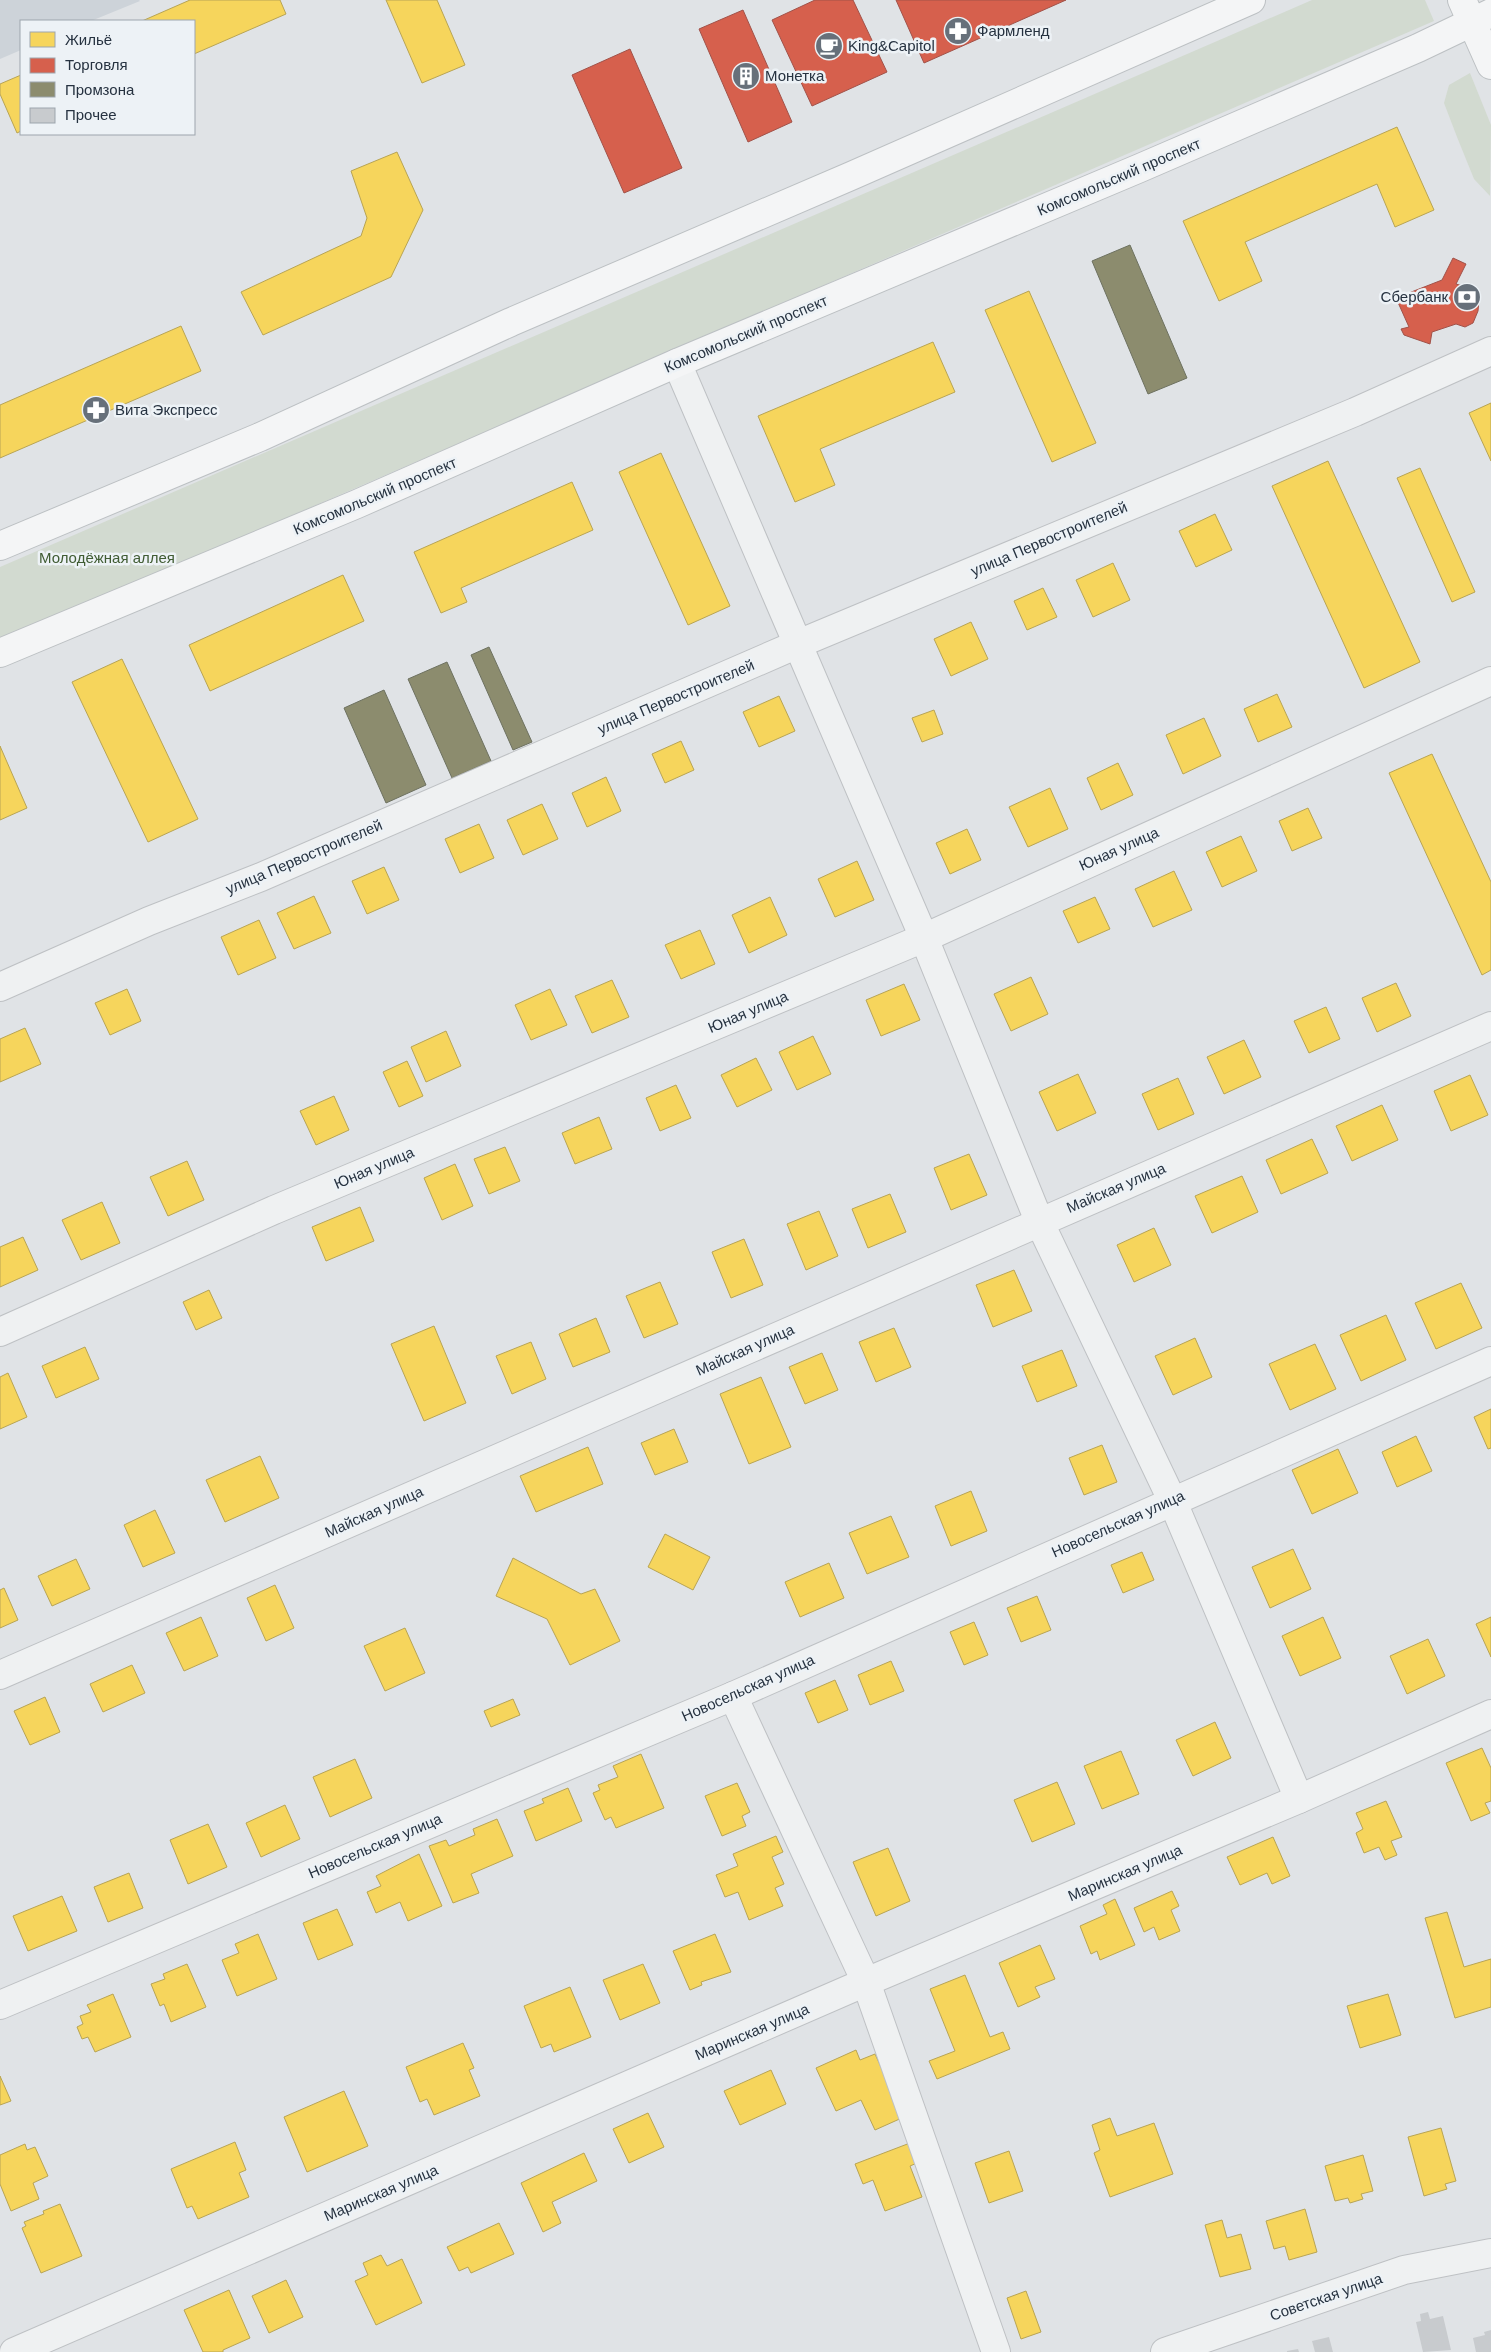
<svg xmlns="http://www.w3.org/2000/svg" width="1491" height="2352" font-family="Arial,sans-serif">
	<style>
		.built { fill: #cdd3d9 }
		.green { fill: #d2dad0 }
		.homes { fill: #f6d55c; stroke: #b8a454 }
		.shops { fill: #d6604d; stroke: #a15249 }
		.industry { fill: #8c8c6e; stroke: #6d7160 }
		.building { fill: #c8cbce }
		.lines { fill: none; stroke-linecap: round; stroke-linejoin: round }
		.minor-casing { stroke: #bec1c4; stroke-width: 30 }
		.major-casing { stroke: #bcc0c3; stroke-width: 30 }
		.minor { stroke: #eff1f2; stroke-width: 28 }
		.major { stroke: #f4f5f6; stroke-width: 28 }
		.labels { text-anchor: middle; stroke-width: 5; stroke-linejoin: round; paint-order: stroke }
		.poi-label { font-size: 15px; fill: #263240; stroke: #edf2f6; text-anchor: start }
		.street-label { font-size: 15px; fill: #263240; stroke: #edf2f6 }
		.park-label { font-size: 15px; fill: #405c33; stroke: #edf2f6 }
	</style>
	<rect width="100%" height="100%" fill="#e0e3e6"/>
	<path class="built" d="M0,0H139L140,1L91,21H21V50L0,59Z"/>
	<g class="green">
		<path d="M1312,0H1425L1434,21L0,642V567Z"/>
		<path d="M1470,73L1491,125L1490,196L1474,179L1457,137L1444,103L1449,85Z"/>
	</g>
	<g class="homes">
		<path d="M190,0H280L286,14L194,54V21H142Z"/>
		<path d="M386,0H437L465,65L422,83Z"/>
		<path d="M21,75V131L17,133L0,94V84Z"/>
		<path d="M1397,127L1434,210L1395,227L1377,184L1245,242L1262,281L1219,301L1183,221Z"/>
		<path d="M397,152L423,210L391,277L263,335L241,292L361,236L367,218L351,171Z"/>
		<path d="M1029,291L1096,443L1052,462L985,310Z"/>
		<path d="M181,326L201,371L0,458V405Z"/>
		<path d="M933,342L955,392L820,449L835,485L795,502L758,416Z"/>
		<path d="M1491,403V461L1469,413Z"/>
		<path d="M661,453L730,606L688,625L619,472Z"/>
		<path d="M1328,461L1420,662L1364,688L1272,486Z"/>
		<path d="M1420,468L1475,592L1452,602L1397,478Z"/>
		<path d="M572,482L593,530L461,588L467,602L441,613L414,552Z"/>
		<path d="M1215,514L1232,550L1196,567L1179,531Z"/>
		<path d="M1113,563L1130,600L1093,617L1076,580Z"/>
		<path d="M343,575L364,621L210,691L189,645Z"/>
		<path d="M1043,588L1057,617L1027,630L1014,601Z"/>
		<path d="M971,622L988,659L951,676L934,639Z"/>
		<path d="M122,659L198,819L148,842L72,682Z"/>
		<path d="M1277,694L1292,727L1258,742L1244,709Z"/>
		<path d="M779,696L795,731L759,747L743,712Z"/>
		<path d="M934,710L943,734L922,742L912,718Z"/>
		<path d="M1204,718L1221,756L1183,774L1166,735Z"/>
		<path d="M681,741L694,770L665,783L652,754Z"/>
		<path d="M0,746L27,808L0,820Z"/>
		<path d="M1432,754L1491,882V970L1482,975L1389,773Z"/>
		<path d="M1118,763L1133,795L1101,810L1087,778Z"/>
		<path d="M606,777L621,811L587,827L572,793Z"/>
		<path d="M1050,788L1068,829L1028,847L1009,807Z"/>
		<path d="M542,804L558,839L523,855L507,820Z"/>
		<path d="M1308,808L1322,838L1292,851L1279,821Z"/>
		<path d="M479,824L494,858L460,873L445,839Z"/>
		<path d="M967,829L981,860L950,874L936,843Z"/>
		<path d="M1241,836L1257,871L1222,887L1206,852Z"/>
		<path d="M857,861L874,900L835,917L818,879Z"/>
		<path d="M384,867L399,900L367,914L352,881Z"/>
		<path d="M1174,871L1192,910L1153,927L1135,889Z"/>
		<path d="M314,896L331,933L294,949L277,913Z"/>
		<path d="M770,897L787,935L749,953L732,915Z"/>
		<path d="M1095,897L1110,929L1078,943L1063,911Z"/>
		<path d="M259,920L276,958L238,975L221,937Z"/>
		<path d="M700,930L715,964L681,979L665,945Z"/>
		<path d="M1031,977L1048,1014L1011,1031L994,994Z"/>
		<path d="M612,980L629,1017L592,1033L575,996Z"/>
		<path d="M1396,983L1411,1016L1377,1032L1362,998Z"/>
		<path d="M904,984L920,1020L881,1036L866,1000Z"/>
		<path d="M127,989L141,1021L110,1035L95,1003Z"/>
		<path d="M550,989L567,1025L531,1040L515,1005Z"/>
		<path d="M1326,1007L1340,1039L1309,1053L1294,1021Z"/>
		<path d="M25,1028L41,1064L0,1082V1039Z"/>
		<path d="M446,1031L461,1066L426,1082L411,1047Z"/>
		<path d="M813,1036L831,1074L797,1090L779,1052Z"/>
		<path d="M1244,1040L1261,1077L1224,1094L1207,1057Z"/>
		<path d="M756,1058L772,1090L737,1107L721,1075Z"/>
		<path d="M407,1061L423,1096L399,1107L383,1072Z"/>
		<path d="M1078,1074L1096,1113L1057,1131L1039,1092Z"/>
		<path d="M1470,1075L1488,1115L1451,1131L1434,1091Z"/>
		<path d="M1178,1078L1194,1114L1158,1130L1142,1094Z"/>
		<path d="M676,1085L691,1118L660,1131L646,1098Z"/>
		<path d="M334,1096L349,1130L316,1145L300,1111Z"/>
		<path d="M1382,1105L1398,1140L1352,1161L1336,1126Z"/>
		<path d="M599,1117L612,1149L575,1164L562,1133Z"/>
		<path d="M1312,1139L1328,1173L1281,1194L1266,1160Z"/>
		<path d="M505,1147L520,1181L489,1194L474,1159Z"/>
		<path d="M969,1154L987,1195L951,1210L934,1168Z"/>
		<path d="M187,1161L204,1200L168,1216L150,1177Z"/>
		<path d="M455,1164L473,1206L442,1220L424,1178Z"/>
		<path d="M1242,1176L1258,1212L1212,1233L1195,1196Z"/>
		<path d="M890,1194L906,1232L868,1248L852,1209Z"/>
		<path d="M102,1202L120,1243L81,1260L62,1220Z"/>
		<path d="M360,1207L374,1241L326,1261L312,1227Z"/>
		<path d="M819,1211L838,1256L806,1270L787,1224Z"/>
		<path d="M1154,1228L1171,1265L1134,1282L1117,1245Z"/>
		<path d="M23,1237L38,1270L0,1287V1247Z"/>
		<path d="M744,1239L763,1285L731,1298L712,1252Z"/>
		<path d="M1014,1270L1032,1311L993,1327L976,1285Z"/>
		<path d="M660,1282L678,1324L644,1338L626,1296Z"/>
		<path d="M1461,1283L1482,1328L1436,1349L1415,1303Z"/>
		<path d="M209,1290L222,1318L196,1330L183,1302Z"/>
		<path d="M1386,1315L1406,1360L1361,1381L1340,1335Z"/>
		<path d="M596,1318L610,1352L573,1367L559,1334Z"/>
		<path d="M434,1326L466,1403L424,1421L391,1344Z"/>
		<path d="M894,1328L911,1367L876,1382L859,1342Z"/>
		<path d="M1195,1338L1212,1377L1173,1395L1155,1356Z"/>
		<path d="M531,1342L546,1379L512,1394L496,1356Z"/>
		<path d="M1315,1344L1336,1389L1290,1410L1269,1364Z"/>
		<path d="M85,1347L99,1379L56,1398L42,1366Z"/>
		<path d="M1062,1350L1077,1386L1037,1402L1022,1366Z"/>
		<path d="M822,1353L838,1390L805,1404L789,1367Z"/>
		<path d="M8,1373L27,1417L0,1429V1377Z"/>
		<path d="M761,1377L791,1447L749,1464L720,1394Z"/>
		<path d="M1491,1409V1448L1488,1449L1474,1417Z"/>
		<path d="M674,1429L688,1462L655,1475L641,1443Z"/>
		<path d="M1416,1436L1432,1471L1397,1487L1382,1452Z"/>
		<path d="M1102,1445L1117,1482L1084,1495L1069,1458Z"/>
		<path d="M588,1447L603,1484L536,1512L520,1476Z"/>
		<path d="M1338,1449L1358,1493L1312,1514L1292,1470Z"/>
		<path d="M260,1456L279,1498L225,1522L206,1480Z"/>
		<path d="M971,1491L987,1531L951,1546L935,1506Z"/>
		<path d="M155,1510L175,1553L143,1567L124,1525Z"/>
		<path d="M891,1516L909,1557L867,1574L849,1533Z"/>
		<path d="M665,1534L710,1557L693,1590L648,1567Z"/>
		<path d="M1293,1549L1311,1589L1270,1608L1252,1567Z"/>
		<path d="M1142,1552L1154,1580L1123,1593L1111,1565Z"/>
		<path d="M513,1558L581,1594L595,1589L620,1641L570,1665L547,1619L496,1596Z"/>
		<path d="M76,1559L90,1589L52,1606L38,1576Z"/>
		<path d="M829,1563L844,1598L800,1617L785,1582Z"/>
		<path d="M275,1585L294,1628L266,1641L247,1598Z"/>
		<path d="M4,1588L18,1620L0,1628V1590Z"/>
		<path d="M1037,1596L1051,1630L1021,1642L1007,1608Z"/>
		<path d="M201,1617L218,1656L184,1671L166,1633Z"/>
		<path d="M1323,1617L1341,1658L1300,1676L1282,1636Z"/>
		<path d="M1491,1617V1657L1476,1624Z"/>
		<path d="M974,1622L988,1655L964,1665L950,1632Z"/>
		<path d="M405,1628L425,1673L385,1691L364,1646Z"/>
		<path d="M1428,1639L1445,1676L1407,1694L1390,1656Z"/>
		<path d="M891,1661L904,1691L870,1705L858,1675Z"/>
		<path d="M132,1665L145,1693L103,1712L90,1684Z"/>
		<path d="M835,1680L848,1710L818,1723L805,1693Z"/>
		<path d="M45,1697L60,1732L30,1745L14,1711Z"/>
		<path d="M513,1699L520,1715L491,1727L484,1711Z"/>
		<path d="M1215,1722L1231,1758L1193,1776L1176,1740Z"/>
		<path d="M1482,1748L1491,1768V1801L1485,1803L1490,1813L1471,1821L1446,1763Z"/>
		<path d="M1121,1751L1139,1794L1102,1809L1084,1766Z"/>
		<path d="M641,1754L664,1808L616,1828L611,1817L605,1820L593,1793L600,1790L598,1785L618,1777L613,1766Z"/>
		<path d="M355,1759L372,1798L330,1817L313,1777Z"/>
		<path d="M1057,1782L1075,1824L1032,1842L1014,1800Z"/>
		<path d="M737,1783L750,1812L742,1816L746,1826L722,1836L705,1796Z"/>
		<path d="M568,1788L582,1821L536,1841L524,1811L544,1803L542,1799Z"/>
		<path d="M1386,1801L1402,1837L1391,1841L1397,1855L1385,1860L1379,1847L1364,1853L1356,1833L1363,1829L1356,1813Z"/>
		<path d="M285,1805L300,1839L261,1857L246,1823Z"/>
		<path d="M497,1819L513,1856L471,1874L479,1893L453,1903L429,1846L446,1840L449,1846L475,1835L473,1829Z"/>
		<path d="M208,1824L227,1867L188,1884L170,1840Z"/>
		<path d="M776,1836L783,1852L772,1857L784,1884L775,1888L783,1906L749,1920L738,1892L725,1897L716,1875L738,1866L733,1854Z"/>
		<path d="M1273,1837L1290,1876L1272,1884L1267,1873L1240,1885L1227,1857Z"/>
		<path d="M888,1848L910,1901L876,1916L853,1862Z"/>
		<path d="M419,1854L442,1906L408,1921L400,1902L376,1913L367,1892L381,1886L376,1876Z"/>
		<path d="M129,1873L143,1908L108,1922L94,1887Z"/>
		<path d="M1172,1891L1179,1906L1171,1910L1180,1931L1159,1940L1154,1927L1144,1932L1134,1908Z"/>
		<path d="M62,1896L77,1931L28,1951L13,1916Z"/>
		<path d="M1115,1899L1135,1945L1100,1960L1097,1951L1091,1954L1080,1926L1107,1914L1103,1905Z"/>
		<path d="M337,1909L353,1945L318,1960L303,1923Z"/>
		<path d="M1447,1912L1464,1967L1491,1959V2007L1455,2018L1425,1918Z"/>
		<path d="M258,1934L277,1979L237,1996L222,1960L239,1953L235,1944Z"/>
		<path d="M715,1934L731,1972L701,1982L702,1985L690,1990L673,1951Z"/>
		<path d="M1040,1945L1055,1979L1035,1987L1040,1997L1018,2007L999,1963Z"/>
		<path d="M187,1964L206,2007L171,2022L164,2004L160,2006L151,1984L165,1979L163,1974Z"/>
		<path d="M643,1964L660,2003L620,2020L603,1980Z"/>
		<path d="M965,1975L990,2037L1003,2032L1010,2049L937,2079L929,2061L955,2051L930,1989Z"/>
		<path d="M570,1987L591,2037L554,2052L551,2044L541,2048L524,2006Z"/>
		<path d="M113,1994L131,2037L95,2052L88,2037L82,2039L77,2027L83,2024L80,2016L91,2012L87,2005Z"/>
		<path d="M1388,1994L1401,2035L1360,2048L1347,2006Z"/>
		<path d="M463,2043L474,2068L469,2070L480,2096L434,2115L427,2099L420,2102L406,2067Z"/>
		<path d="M856,2050L860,2060L875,2054L904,2117L875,2130L861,2100L836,2111L816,2068Z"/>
		<path d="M771,2070L786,2104L740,2125L724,2091Z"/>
		<path d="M0,2076L11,2101L0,2105Z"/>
		<path d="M344,2091L368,2146L307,2172L284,2117Z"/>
		<path d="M648,2113L664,2147L629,2163L613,2129Z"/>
		<path d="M1110,2118L1117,2136L1154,2123L1173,2174L1110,2197L1094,2153L1100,2150L1092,2125Z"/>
		<path d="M1441,2128L1456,2181L1445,2184L1447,2189L1424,2196L1408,2137Z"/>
		<path d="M235,2142L246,2170L239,2173L249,2197L198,2219L192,2206L187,2208L171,2169Z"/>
		<path d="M910,2143L917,2163L910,2166L922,2197L885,2211L873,2180L863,2184L855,2164Z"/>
		<path d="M25,2144L27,2150L35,2147L48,2176L33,2183L39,2199L11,2211L0,2184V2155Z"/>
		<path d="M1009,2151L1023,2191L989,2203L975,2163Z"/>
		<path d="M584,2153L597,2181L552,2202L561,2223L543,2232L521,2183Z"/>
		<path d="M1363,2155L1373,2191L1361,2194L1363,2199L1350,2203L1348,2198L1335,2201L1325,2166Z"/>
		<path d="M60,2204L82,2256L41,2273L22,2228L26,2226L24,2222L44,2214L43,2211Z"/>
		<path d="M1305,2209L1317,2252L1289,2260L1285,2246L1274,2249L1266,2221Z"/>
		<path d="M1222,2220L1227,2238L1241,2234L1251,2269L1220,2277L1205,2225Z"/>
		<path d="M499,2223L514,2254L471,2273L468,2267L459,2271L447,2247Z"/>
		<path d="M381,2255L387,2266L402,2259L422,2303L376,2325L355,2281L368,2275L363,2263Z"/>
		<path d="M286,2280L303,2317L269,2333L252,2296Z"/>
		<path d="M229,2290L250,2338L223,2350V2352H203L184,2310Z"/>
		<path d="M1026,2291L1041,2332L1021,2339L1007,2298Z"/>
	</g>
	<g class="shops">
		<path d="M815,0H853L887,72L812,106L772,20Z"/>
		<path d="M896,0H1066L924,63Z"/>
		<path d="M743,10L792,122L748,142L699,29Z"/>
		<path d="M630,49L682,168L624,193L572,75Z"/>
		<path d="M1453,258L1466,264L1456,284L1469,288L1479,299L1478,311L1473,323L1465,327L1456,324L1432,332L1430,344L1404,335L1401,329L1409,327L1396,298L1442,280Z"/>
	</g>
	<g class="industry">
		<path d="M1130,245L1187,378L1148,394L1092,261Z"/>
		<path d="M489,647L532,742L513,750L471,655Z"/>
		<path d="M447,662L491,761L452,778L408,679Z"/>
		<path d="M384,690L426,785L386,803L344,708Z"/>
	</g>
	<g class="building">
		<path d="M1428,2312L1430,2319L1443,2316L1451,2350L1423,2352L1416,2322L1421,2321L1420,2314Z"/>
		<path d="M1491,2330V2352H1476L1473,2338L1485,2335L1484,2332Z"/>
		<path d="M1329,2337L1333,2352H1315L1312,2341Z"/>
		<path d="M1298,2349L1299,2352H1287V2351Z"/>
	</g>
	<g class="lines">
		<g class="minor-casing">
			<g id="minor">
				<path d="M677,363L924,938L1039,1221L1172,1500L1299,1799"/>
				<path d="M0,987L149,921L261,877L798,644L1355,412L1491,351"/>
				<path d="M0,1332L274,1210L924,938L1491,681"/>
				<path d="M0,1675L1491,1026"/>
				<path d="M733,1696L866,1982L996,2352"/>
				<path d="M0,2005L733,1696L1491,1361"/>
				<path d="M14,2352L866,1982L1299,1799L1491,1714"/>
				<path d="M1165,2352L1404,2270L1491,2253"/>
			</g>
		</g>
		<g class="major-casing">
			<g id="major">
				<path d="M1462,0L1491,65"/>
				<path d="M0,546L260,437L511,322L851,176L1251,0"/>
				<path d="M0,653L357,504L677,363L1140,168L1418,48L1491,13"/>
			</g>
		</g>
		<use href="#minor" class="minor"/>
		<use href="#major" class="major"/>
	</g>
	<defs>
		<g id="pharmacy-disc" transform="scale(1.4375)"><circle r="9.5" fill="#67707a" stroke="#edf2f6"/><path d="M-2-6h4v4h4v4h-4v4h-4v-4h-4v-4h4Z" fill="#fff"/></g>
		<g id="cafe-disc" transform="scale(1.4375)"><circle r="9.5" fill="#67707a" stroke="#edf2f6"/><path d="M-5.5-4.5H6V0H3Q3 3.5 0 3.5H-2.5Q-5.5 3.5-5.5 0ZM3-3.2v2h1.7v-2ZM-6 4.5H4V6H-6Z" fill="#fff"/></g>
		<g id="building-disc" transform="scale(1.4375)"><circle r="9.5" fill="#67707a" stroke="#edf2f6"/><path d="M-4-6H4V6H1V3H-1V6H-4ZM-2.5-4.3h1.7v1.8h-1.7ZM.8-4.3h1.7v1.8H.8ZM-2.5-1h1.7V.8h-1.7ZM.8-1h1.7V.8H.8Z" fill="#fff"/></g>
		<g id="bank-disc" transform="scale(1.4375)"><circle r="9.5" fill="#67707a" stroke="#edf2f6"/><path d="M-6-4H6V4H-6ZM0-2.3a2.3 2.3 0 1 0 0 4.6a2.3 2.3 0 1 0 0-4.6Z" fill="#fff"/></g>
	</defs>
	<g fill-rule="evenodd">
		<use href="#pharmacy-disc" x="958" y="31"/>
		<use href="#cafe-disc" x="829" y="46"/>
		<use href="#building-disc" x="746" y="76"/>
		<use href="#bank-disc" x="1467" y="297"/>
		<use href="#pharmacy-disc" x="96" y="410"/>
	</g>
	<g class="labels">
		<g class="poi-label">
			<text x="977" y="36">Фармленд</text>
			<text x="848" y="51">King&amp;Capitol</text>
			<text x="765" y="81">Монетка</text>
			<text x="1448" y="302" text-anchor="end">Сбербанк</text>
			<text x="115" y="415">Вита Экспресс</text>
		</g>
		<g class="street-label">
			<text transform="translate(1119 177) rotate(-23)" y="5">Комсомольский проспект</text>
			<text transform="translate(746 334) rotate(-23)" y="5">Комсомольский проспект</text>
			<text transform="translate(375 496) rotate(-23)" y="5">Комсомольский проспект</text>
			<text transform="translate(1049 539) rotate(-23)" y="5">улица Первостроителей</text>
			<text transform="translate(676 697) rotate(-23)" y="5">улица Первостроителей</text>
			<text transform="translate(1119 849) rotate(-24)" y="5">Юная улица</text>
			<text transform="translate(304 857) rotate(-23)" y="5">улица Первостроителей</text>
			<text transform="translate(748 1012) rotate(-23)" y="5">Юная улица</text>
			<text transform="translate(374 1168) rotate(-23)" y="5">Юная улица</text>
			<text transform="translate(1116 1188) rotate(-23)" y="5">Майская улица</text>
			<text transform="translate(745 1350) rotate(-24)" y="5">Майская улица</text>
			<text transform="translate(374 1512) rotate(-24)" y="5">Майская улица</text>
			<text transform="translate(1118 1524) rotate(-24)" y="5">Новосельская улица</text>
			<text transform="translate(748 1688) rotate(-24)" y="5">Новосельская улица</text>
			<text transform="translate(375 1846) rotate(-23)" y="5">Новосельская улица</text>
			<text transform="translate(1125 1873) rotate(-23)" y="5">Маринская улица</text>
			<text transform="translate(752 2032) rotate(-23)" y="5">Маринская улица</text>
			<text transform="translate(381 2193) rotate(-23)" y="5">Маринская улица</text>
			<text transform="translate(1326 2297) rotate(-19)" y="5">Советская улица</text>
		</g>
		<g class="park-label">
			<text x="107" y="563">Молодёжная аллея</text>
		</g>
	</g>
	<rect x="20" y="20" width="175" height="115" fill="#edf2f6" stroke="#9da5ad"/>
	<rect x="30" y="32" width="25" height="15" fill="#f6d55c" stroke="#9da5ad"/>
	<text x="65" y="45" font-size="15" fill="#263240">Жильё</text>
	<rect x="30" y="58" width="25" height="15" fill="#d6604d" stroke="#9da5ad"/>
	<text x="65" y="70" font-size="15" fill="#263240">Торговля</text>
	<rect x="30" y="82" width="25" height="15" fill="#8c8c6e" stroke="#9da5ad"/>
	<text x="65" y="95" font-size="15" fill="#263240">Промзона</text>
	<rect x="30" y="108" width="25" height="15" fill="#c8cbce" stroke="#9da5ad"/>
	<text x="65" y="120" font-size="15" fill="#263240">Прочее</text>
</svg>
